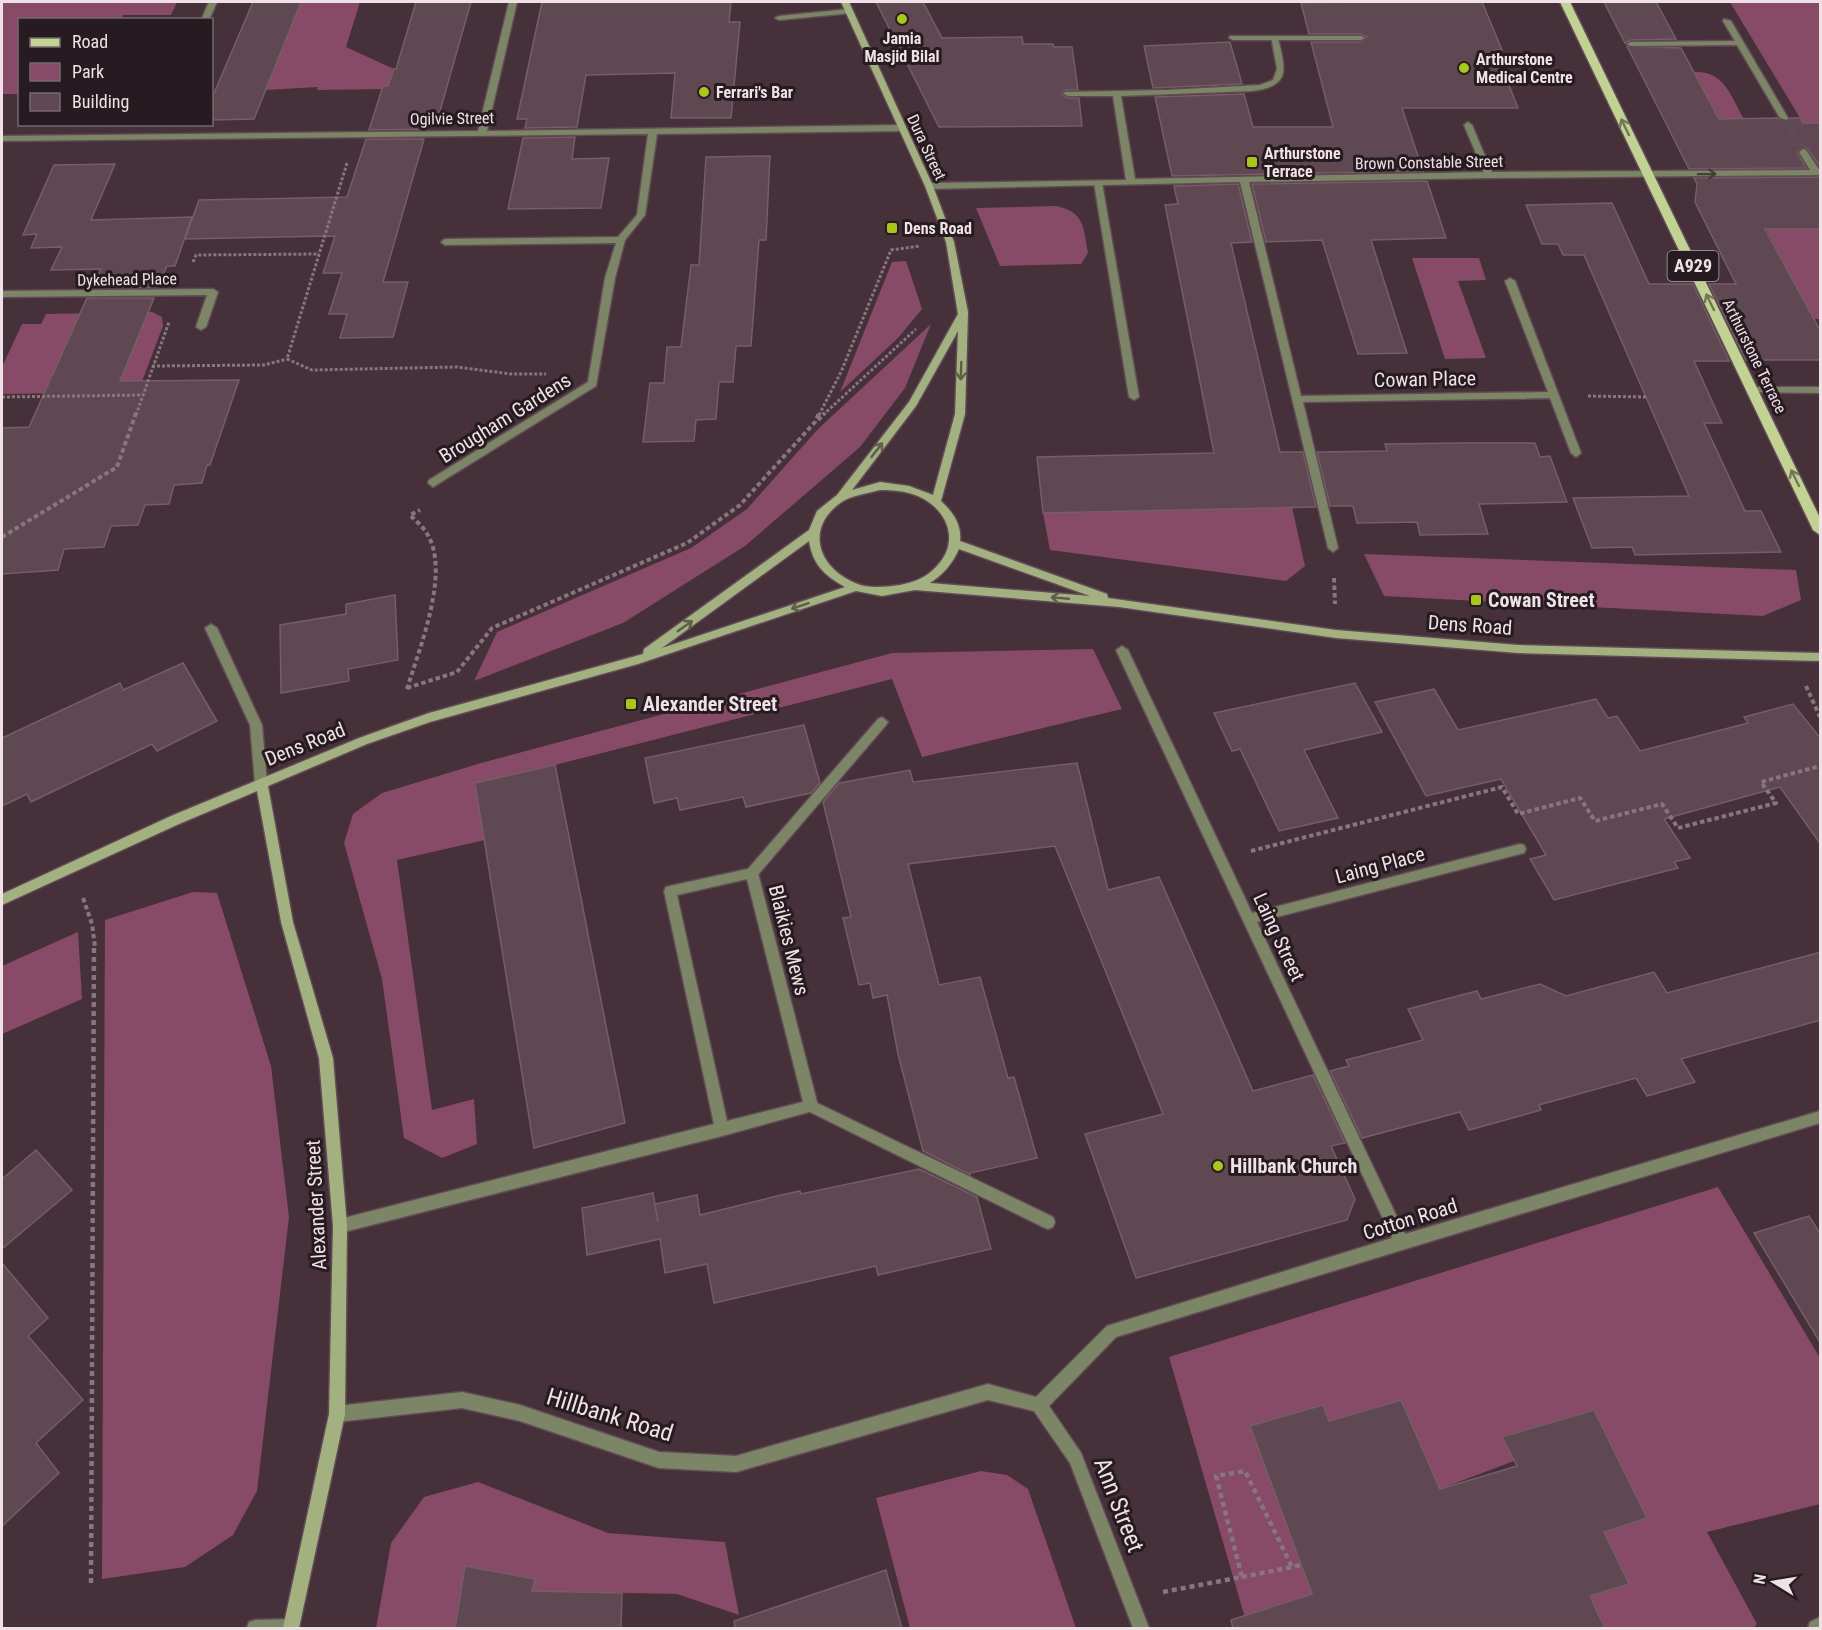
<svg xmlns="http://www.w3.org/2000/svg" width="1822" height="1630" font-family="'Roboto Condensed',sans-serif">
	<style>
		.green { fill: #874a67 }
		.building { fill: #604852; stroke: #765d68; stroke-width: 1.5 }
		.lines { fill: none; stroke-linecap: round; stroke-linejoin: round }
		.street-tunnel { stroke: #5f4b54; stroke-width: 9; stroke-dasharray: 9 4.5; stroke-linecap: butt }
		.lane-casing { stroke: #614c56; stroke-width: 3 }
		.street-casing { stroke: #614c56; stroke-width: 3 }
		.secondary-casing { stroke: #614c56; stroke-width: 3 }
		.primary-casing { stroke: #614c56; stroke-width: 3 }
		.path-far2 { stroke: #88757d; stroke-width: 3; stroke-dasharray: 3 2; stroke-linecap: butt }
		.path-far1 { stroke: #88757d; stroke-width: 4; stroke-dasharray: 4.5 3; stroke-linecap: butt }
		.path { stroke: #88757d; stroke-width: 4.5; stroke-dasharray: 5 4; stroke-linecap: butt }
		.lane { fill: #7d8567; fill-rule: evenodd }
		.street { fill: #7d8567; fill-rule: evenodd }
		.secondary { fill: #a3b080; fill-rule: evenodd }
		.primary { fill: #c1d293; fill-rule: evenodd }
		.oneway { stroke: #74765a }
		.oneway2 { stroke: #444039 }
		.oneway3 { stroke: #5e5e4b }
		.poi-dot { fill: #a9c71a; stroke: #261b20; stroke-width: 2 }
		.labels { text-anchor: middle; stroke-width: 6; stroke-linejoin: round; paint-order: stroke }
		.far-poi-label { font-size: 16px; font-weight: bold; fill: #efe1e6; stroke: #261b20; text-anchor: start }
		.far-street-label { font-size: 16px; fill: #efe1e6; stroke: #261b20 }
		.shield { fill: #261b20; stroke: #b3a6ab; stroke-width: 1.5 }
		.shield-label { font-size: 18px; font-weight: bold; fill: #efe1e6 }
		.street-label { font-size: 20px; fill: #efe1e6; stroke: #261b20 }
		.poi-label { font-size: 20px; font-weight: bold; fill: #efe1e6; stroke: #261b20; text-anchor: start }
		.near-street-label { font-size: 24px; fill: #efe1e6; stroke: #261b20 }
	</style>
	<rect width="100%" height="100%" fill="#46303a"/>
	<g class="green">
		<path d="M2,2H177L171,15H123L121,20H20L19,94H2Z"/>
		<path d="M301,2H360L346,47L394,69L387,89L317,90L318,87L265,90Z"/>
		<path d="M1730,2H1820V123H1803Z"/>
		<path d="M1694,72C1725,71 1730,95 1744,119H1719Z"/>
		<path d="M1056,206C1085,212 1083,227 1088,253L1081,264L1000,266L976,208Z"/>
		<path d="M1766,229H1820V319H1813Z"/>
		<path d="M1412,258H1479L1486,280L1458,281L1486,358L1445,359Z"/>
		<path d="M906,261L922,309L898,338L840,392L892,262Z"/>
		<path d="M152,312L162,317L163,326L138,392L2,394V367L22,324H41L46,314Z"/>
		<path d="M931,324L905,388L860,447L745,546L623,623L474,681L497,632L691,548L747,509L818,429Z"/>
		<path d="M1292,507L1305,566L1286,581L1050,550L1043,513Z"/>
		<path d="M1364,554L1796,570L1801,600L1763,616L1384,596Z"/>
		<path d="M1093,649L1122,709L922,757L892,679L555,765L476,783L485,840L397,860L432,1110L474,1099L477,1144L442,1158L404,1138L382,979L344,843L353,814L382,793L481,763L892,653Z"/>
		<path d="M193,892L217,893L271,1066L289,1217L257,1491L233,1535L185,1567L102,1579L105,920Z"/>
		<path d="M78,932L82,999L2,1034V966Z"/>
		<path d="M1718,1187L1820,1358V1504L1707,1532L1757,1624L1753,1628H1605L1590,1596L1629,1584L1604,1532L1647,1518L1594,1410L1503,1436L1514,1461L1440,1489L1329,1421L1323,1405L1250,1426L1312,1594L1248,1628L1169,1357Z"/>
		<path d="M981,1471L1007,1475L1028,1489L1076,1628H910L876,1498Z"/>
		<path d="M478,1482L608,1533L725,1542L739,1615L677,1594L532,1591L534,1579L466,1566L455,1628H376L391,1543L424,1497Z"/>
	</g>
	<g class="building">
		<path d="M253,2H301L254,119L212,120V98Z"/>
		<path d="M416,2H471L438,118H430L427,129L369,130L383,86H388L394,69H396Z"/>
		<path d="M542,2H731L729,22H740L731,118H671L675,73L586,75L577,127L525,128L527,119H517Z"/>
		<path d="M876,2H923L942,38L1022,37L1023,44H1053L1054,47H1072L1078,90H1065L1062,95L1068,98H1079L1082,126L939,127Z"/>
		<path d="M1362,2H1482L1502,50H1495L1518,108H1402L1423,171L1172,176L1155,97L1244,94L1253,127H1333L1311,42H1361L1367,37L1361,34H1309L1301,3Z"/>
		<path d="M1604,2H1656L1676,39L1631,40L1625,43Z"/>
		<path d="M1230,42L1242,84L1153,88L1144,46Z"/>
		<path d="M1627,46L1681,48L1719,119L1778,118L1786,122L1790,118H1800L1803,123H1821V168L1808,149L1804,147L1797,152L1806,168L1689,169Z"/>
		<path d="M575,137L572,159L609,158L601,208L508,209L523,138Z"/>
		<path d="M366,139H424L383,282H408L393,337L340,338L347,314H329L342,273H323L335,236L185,239L199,200L347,197Z"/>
		<path d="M770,156L766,240H759L751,346H736L733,382H719L716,419L696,420L694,441L643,442L650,383H664L667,347H681L691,265H699L706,157Z"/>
		<path d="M115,164L91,220L192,217L175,266H167L158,287L92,288L101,269L51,270L62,247L31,248L37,234L23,235L54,165Z"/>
		<path d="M1821,177V229H1765L1821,332V360H1746L1709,284H1736L1695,202L1697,184L1694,178Z"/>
		<path d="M1427,181L1446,238L1371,240L1407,353L1358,354L1322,240L1266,242L1252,184Z"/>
		<path d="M1238,184L1252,242L1231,243L1280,452H1303L1316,507L1043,513L1037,457L1214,453L1165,205L1178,204L1174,186Z"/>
		<path d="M1612,203L1649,284H1693L1729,361H1694L1722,423H1704L1745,511H1761L1781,552L1635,555L1632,547L1592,548L1573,498L1689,496L1584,255H1563L1558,244H1542L1526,205Z"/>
		<path d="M87,298H154L120,381L239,380L210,465H207L202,483L174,485L169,504L145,505L138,525L111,526L104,547L64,549L58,570L2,574V428L29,427Z"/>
		<path d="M1460,443H1535L1540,457L1550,456L1567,502L1479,504L1488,534L1420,535L1417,522L1357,523L1353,506H1330L1317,452L1387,451L1385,444Z"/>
		<path d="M395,595L398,660L348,669L349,681L281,693L280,625L346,614V604Z"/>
		<path d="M183,663L217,721L157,751L152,744L31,802L27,794L2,806V738L120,683L123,690Z"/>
		<path d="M1355,683L1382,732L1304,750L1338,818L1279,831L1240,749L1232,751L1214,713Z"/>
		<path d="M1434,689L1458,730L1596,699L1608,718L1617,716L1640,751L1748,723L1744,717L1793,704L1821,739V845L1780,787L1664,819L1690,858L1674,862L1678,868L1554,900L1530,859L1546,855L1501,779L1426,796L1375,702Z"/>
		<path d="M804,725L820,783L811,793L746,807L743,797L680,810L677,798L654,803L645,758Z"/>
		<path d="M1077,763L1108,890L1159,877L1253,1091L1313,1075L1345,1143L1331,1146L1355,1199L1347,1220L1136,1278L1085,1134L1163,1114L1055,846L908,864L939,985L980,977L1008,1078L1014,1077L1037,1158L970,1173V1175L923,1151L898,1054L887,995L873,998L870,983L859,985L843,918L851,917L823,802L839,783L910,770L913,782Z"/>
		<path d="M555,765L625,1123L534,1148L475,783Z"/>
		<path d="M1821,952V1020L1681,1059L1695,1082L1647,1096L1636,1078L1539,1105L1541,1110L1469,1130L1460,1112L1362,1138L1330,1071L1349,1066L1346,1060L1423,1040L1408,1009L1477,991L1481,999L1540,984L1566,996L1654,972L1667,993Z"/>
		<path d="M36,1150L72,1190L2,1249V1179Z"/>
		<path d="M919,1169L977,1197L991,1249L878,1275L876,1266L714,1303L707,1264L665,1273L660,1239L587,1255L582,1208L653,1193L658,1222L655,1204L697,1195L700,1215L777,1196L800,1191L801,1194Z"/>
		<path d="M1809,1216L1821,1235V1344L1754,1233Z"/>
		<path d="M2,1263L48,1318L28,1336L83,1400L36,1443L59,1473L2,1526Z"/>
		<path d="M1401,1400L1440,1489L1517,1466L1502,1437L1594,1410L1647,1518L1604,1532L1629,1584L1590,1596L1605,1629H1233L1231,1620L1312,1594L1250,1426L1323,1405L1329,1421Z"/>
		<path d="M465,1566L535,1579L532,1591L622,1593L621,1629H455Z"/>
		<path d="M886,1570L902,1629H735L734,1621Z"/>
	</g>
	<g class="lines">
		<path class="street-tunnel" d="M1784,118L1803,152"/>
		<g class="lane-casing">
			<g id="lane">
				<path d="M849,9L853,11L852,13L779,20L775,18L779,16Z"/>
				<path d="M1230,36H1361L1365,38L1361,40H1233L1229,38Z"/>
				<path d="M1468,122L1472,125L1493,175L1492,177L1485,175L1464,125Z"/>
				<path d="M1098,180L1102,183L1139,397L1134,400L1129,397L1094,183Z"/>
				<path d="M211,624L217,628L262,725L267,783L265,786H257L255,783L250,725L205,628Z"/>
				<path d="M882,717L888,722L886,725L756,877L752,878L748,877L746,873L748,869L878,719Z"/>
				<path d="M811,1100L1053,1217L1055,1222L1053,1227L1048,1229L1043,1227L806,1110L804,1106L806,1102Z"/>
				<path d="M1820,1617V1628H1808L1810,1622Z"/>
			</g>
		</g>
		<g class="street-casing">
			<g id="street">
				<path d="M209,2H217L209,20H201Z"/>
				<path d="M509,2H517L487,131L902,125L906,128L902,131L657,134L645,215L625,240L615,278L596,386L433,487L428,483L429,480L588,382L605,278L616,243L445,245L441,242L445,239L618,237L637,215L648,134L2,141V136L478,131Z"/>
				<path d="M1724,19L1731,21L1788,118L1787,120L1780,118L1737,45L1631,46L1627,44L1631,42L1735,41L1723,21Z"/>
				<path d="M1271,36L1278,38C1285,69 1292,86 1252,91L1121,96L1135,179L1489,172L1810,170L1799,152L1803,149L1806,150L1820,171V175L1489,178L1249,182L1301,396L1548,392L1505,281L1510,278L1515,281L1581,453L1576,457L1571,453L1550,398L1303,402L1338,548L1333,552L1328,548L1240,182L929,189L925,186L929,183L1126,180L1113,96H1068L1064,94L1065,92L1167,90L1260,85L1273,80L1277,69Z"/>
				<path d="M213,289L218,292L206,327L201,330L196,327L207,295L2,297V291Z"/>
				<path d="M1753,387H1820V393L1750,392V388Z"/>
				<path d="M1122,646L1128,650L1252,913L1520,844L1524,845L1526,849L1524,853L1520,854L1257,922L1405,1234L1820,1111V1123L1116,1337L1049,1406L1081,1453L1149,1628H1133L1070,1463L1034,1411L988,1400L736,1472L659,1468L520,1421L462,1408L337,1422L332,1419L329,1414L332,1409L337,1406L462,1392L520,1405L659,1452L736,1456L988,1384L1036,1397L1107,1326L1392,1238L1116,650Z"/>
				<path d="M752,868L756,869L758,873L818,1106L816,1110L722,1136L340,1233L335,1231L333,1226L335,1221L340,1219L714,1124L664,891L666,887L670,886ZM747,879L803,1102L727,1121L677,895Z"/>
				<path d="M291,1619L297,1621L299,1628H247L249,1622L255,1620Z"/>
			</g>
		</g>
		<g class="secondary-casing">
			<path id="secondary" d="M841,2H849L933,186L954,242L968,312L965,414L941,501C953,512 962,525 960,541L1107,594L1108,598L1336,630L1518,645L1820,653V661L1518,653L1336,638L1119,607L915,590L882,596L856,591L638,664L430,722L367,744L268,786L293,922L333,1058L347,1226L345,1414L299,1628H283L329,1414L333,1226L319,1058L281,922L257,791L179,824L2,905V894L171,816L359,738L429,713L643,654L644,649L809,530L817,511L837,495L909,402L958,314L946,242L925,186ZM958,331L955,414L933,495L909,486L880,482L852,490L916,406ZM880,490C894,490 908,491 920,497C949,511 960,543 936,567C926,578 914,582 900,585C885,587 869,589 855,583C815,566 805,524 845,500C855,495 869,493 880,490ZM809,541C813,565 824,575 845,587L662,648ZM959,549L1090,596L930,583C944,574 952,564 959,549Z"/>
		</g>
		<g class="primary-casing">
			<path id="primary" d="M1560,2H1570L1820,518V535L1813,530Z"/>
		</g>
		<g class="path-far2">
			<path d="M347,163L287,359L312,370L457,367L511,374H546"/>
			<path d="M193,262L196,255L319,254"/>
			<path d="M152,366L264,365L287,359"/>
			<path d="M1588,396L1646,397"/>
			<path d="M2,397L142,395"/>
			<path d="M136,415L169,322"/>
			<path d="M819,415L841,372L891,250L920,246"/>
			<path d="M823,415L916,329"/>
		</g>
		<g class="path-far1">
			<path d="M818,420L825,413"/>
			<path d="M2,537L117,467L136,413"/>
			<path d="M1334,578L1335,604"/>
			<path d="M1806,686L1820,717"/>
			<path d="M407,688L457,672L492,628L687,543L740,505L815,422L819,413"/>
			<path d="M407,689C419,649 452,570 426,532C422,526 415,520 410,515L420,510"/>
			<path d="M1251,851L1502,787L1518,814L1580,798L1595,821L1662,804L1678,828L1776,803L1761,782L1820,766"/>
			<path d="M83,898L92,924L95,947"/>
		</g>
		<g class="path">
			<path d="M1242,1577L1292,1567"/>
			<path d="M91,1583L94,946"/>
			<path d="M1163,1592L1242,1577L1216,1476L1245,1471L1292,1567L1301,1565"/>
		</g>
		<use href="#lane" class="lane"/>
		<use href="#street" class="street"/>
		<use href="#secondary" class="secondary"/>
		<use href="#primary" class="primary"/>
	</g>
	<defs><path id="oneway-shaft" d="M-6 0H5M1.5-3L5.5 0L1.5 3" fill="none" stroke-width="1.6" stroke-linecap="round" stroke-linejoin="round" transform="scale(1.5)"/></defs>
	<g class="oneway">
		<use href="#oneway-shaft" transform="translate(1625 127) rotate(-116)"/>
		<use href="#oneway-shaft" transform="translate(1710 302) rotate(-116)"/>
		<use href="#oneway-shaft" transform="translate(1795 478) rotate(-116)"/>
	</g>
	<use class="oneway2" href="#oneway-shaft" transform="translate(1707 174) rotate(-1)"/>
	<g class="oneway3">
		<use href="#oneway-shaft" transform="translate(961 371) rotate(92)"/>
		<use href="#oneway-shaft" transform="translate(877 450) rotate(-52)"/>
		<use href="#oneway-shaft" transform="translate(1060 598) rotate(-175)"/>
		<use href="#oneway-shaft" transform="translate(800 606) rotate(162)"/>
		<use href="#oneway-shaft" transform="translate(685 626) rotate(-35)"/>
	</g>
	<g class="poi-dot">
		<circle cx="902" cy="19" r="6"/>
		<circle cx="1464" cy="68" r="6"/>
		<circle cx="704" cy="92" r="6"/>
		<rect x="1246" y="156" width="12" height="12" rx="3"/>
		<rect x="886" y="222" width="12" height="12" rx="3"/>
		<rect x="1470" y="594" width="12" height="12" rx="3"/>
		<rect x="625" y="698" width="12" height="12" rx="3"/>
		<circle cx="1218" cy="1166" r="6"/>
	</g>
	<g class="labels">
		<g class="far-poi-label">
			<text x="902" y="44" text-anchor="middle">Jamia<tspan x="902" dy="18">Masjid Bilal</tspan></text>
			<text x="1476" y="65">Arthurstone<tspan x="1476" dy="18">Medical Centre</tspan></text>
			<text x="716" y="98">Ferrari's Bar</text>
			<text x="1264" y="159">Arthurstone<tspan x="1264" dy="18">Terrace</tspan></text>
			<text x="904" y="234">Dens Road</text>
		</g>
		<g class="far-street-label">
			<text transform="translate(452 118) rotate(-1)" y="6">Ogilvie Street</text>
			<text transform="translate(927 147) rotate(65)" y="6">Dura Street</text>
			<text transform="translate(1429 162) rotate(-1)" y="6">Brown Constable Street</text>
			<text transform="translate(127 279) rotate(-1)" y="6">Dykehead Place</text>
			<text transform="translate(1755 356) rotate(64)" y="6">Arthurstone Terrace</text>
		</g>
		<rect class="shield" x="1667.5" y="251" width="51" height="30" rx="4.5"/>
		<g class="shield-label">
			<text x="1693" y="272">A929</text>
		</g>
		<g class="street-label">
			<text transform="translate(1425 379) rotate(-1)" y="7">Cowan Place</text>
			<text transform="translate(505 418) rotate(-32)" y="7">Brougham Gardens</text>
			<text transform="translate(1470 625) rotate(4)" y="7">Dens Road</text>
			<text transform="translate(305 744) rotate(-22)" y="7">Dens Road</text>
			<text transform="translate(1380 865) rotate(-15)" y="7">Laing Place</text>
			<text transform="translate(1279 937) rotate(65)" y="7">Laing Street</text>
			<text transform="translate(789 940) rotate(76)" y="7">Blaikies Mews</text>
			<text transform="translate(316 1205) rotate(-93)" y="7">Alexander Street</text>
			<text transform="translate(1410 1219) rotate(-17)" y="7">Cotton Road</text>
		</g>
		<g class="poi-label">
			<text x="1488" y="607">Cowan Street</text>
			<text x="643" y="711">Alexander Street</text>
			<text x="1230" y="1173">Hillbank Church</text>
		</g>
		<g class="near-street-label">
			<text transform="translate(610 1415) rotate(17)" y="8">Hillbank Road</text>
			<text transform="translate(1119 1505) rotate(69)" y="8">Ann Street</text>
		</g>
	</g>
	<rect width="1822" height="1630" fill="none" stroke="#efe1e6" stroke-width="6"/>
	<rect x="18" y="18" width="195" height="108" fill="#261b20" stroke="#766a6f" stroke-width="1.5"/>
	<rect x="30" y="38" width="30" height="9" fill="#c1d293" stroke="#766a6f" stroke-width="1.5"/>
	<text x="72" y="48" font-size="18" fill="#efe1e6">Road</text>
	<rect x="30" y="63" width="30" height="18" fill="#874a67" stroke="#766a6f" stroke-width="1.5"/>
	<text x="72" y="78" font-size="18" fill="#efe1e6">Park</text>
	<rect x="30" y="93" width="30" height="18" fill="#604852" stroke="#766a6f" stroke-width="1.5"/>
	<text x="72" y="108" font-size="18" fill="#efe1e6">Building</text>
	<g transform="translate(1774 1582) rotate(281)" stroke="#261b20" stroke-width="4.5" paint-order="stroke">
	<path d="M0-4.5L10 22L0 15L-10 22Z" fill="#efe1e6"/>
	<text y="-9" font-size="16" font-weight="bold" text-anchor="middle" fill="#efe1e6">N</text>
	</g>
</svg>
